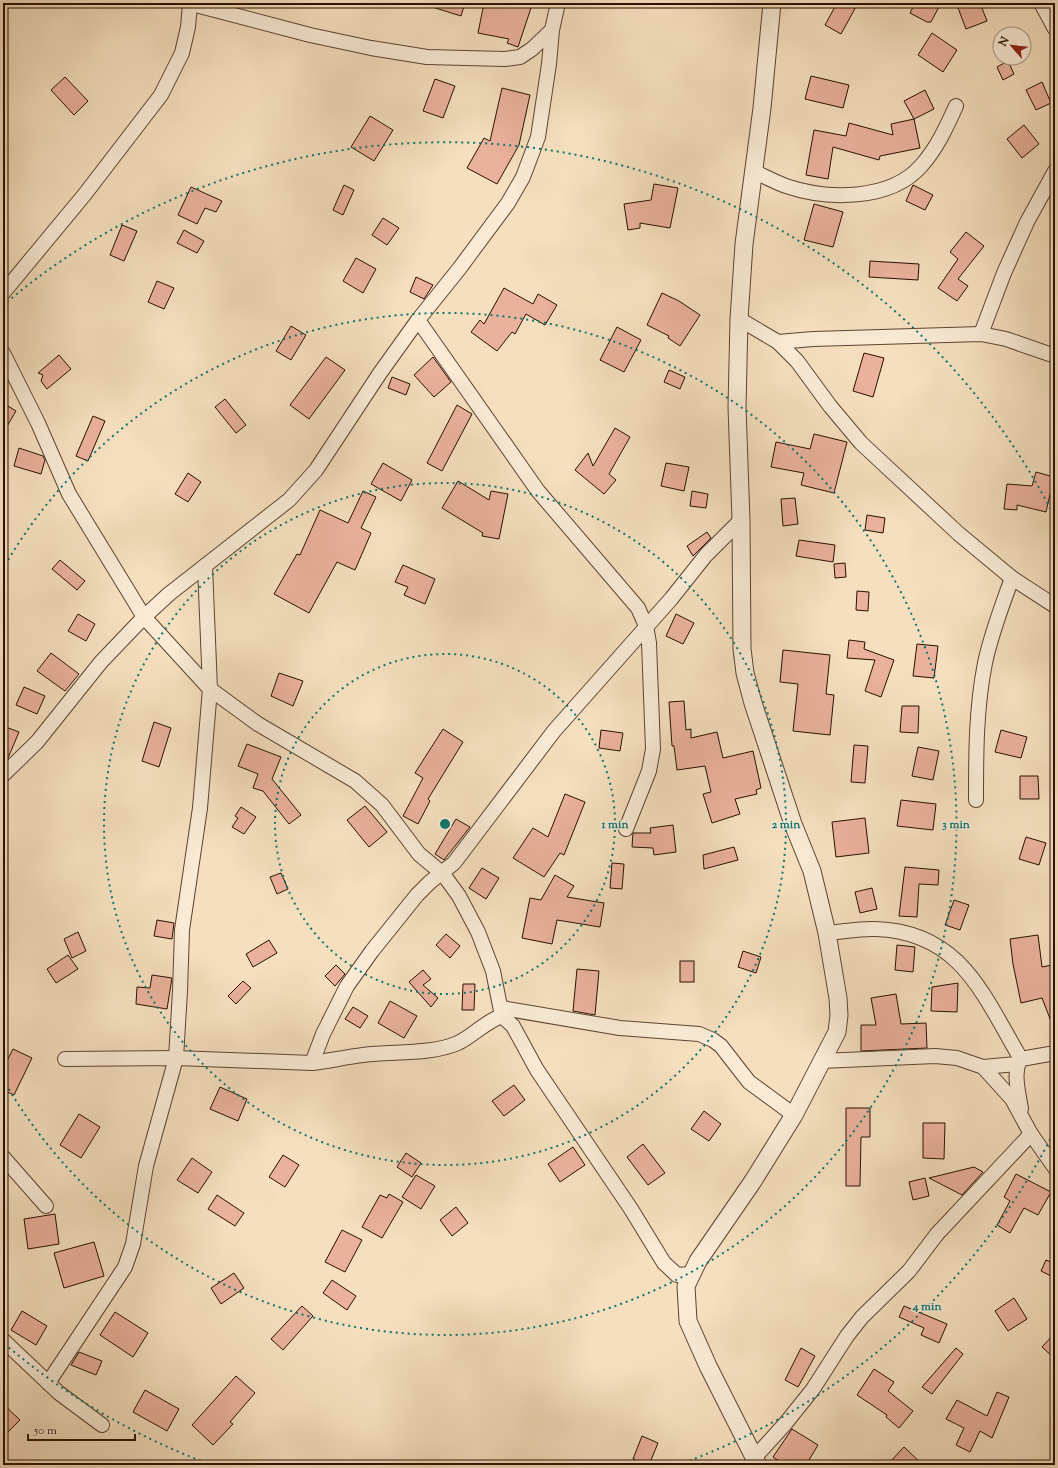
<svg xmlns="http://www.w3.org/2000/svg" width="1058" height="1468" font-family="'Sorts Mill Goudy',serif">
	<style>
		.building { fill: #eab19c; stroke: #290f00 }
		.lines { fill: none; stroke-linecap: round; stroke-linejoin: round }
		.minor-casing { stroke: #5c4330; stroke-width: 16 }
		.tertiary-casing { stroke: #5c4330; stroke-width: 19 }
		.minor { stroke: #f8ead5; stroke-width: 14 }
		.tertiary { stroke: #f8ead5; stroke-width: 17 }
		.ring { fill: none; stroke: #0f766e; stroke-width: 2; stroke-dasharray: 2 4 }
		.centre { fill: #0f766e; stroke: #f8ead5; stroke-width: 2 }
		.ring-label { font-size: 12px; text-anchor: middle; font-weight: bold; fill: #0f766e; stroke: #f8ead5; stroke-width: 3; stroke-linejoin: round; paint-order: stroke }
	</style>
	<rect width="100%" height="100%" fill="#f5dfbe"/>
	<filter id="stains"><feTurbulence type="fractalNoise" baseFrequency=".005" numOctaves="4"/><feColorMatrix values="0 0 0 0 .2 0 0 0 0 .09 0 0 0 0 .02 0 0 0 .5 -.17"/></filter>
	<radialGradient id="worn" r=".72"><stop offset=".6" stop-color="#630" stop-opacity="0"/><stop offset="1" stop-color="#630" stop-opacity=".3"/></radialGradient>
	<g class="building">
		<path d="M429,3H465L461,16L429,6Z"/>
		<path d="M484,3H516L531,8L518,47L507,43L509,39L478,33Z"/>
		<path d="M837,3H858L841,34L825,25Z"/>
		<path d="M915,3H941L931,22H927L910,13Z"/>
		<path d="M970,3H980L987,21L966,29L958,8Z"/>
		<path d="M932,33L957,50L943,72L918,55Z"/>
		<path d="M1008,61L1014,74L1003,80L997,67Z"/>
		<path d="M811,76L849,85L843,108L805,99Z"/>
		<path d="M65,77L88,101L74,115L51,90Z"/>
		<path d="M435,79L455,86L443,118L423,111Z"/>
		<path d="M1042,82L1051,103L1036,110L1026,90Z"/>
		<path d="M502,88L530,95L519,145L497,184L467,168L484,138L490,141Z"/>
		<path d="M925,90L934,109L914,119L904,101Z"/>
		<path d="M370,116L393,130L374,161L351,147Z"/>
		<path d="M914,119L920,148L880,156L879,160L833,147L828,179L806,175L814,130L846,136L849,123L893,135L891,124Z"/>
		<path d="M1024,125L1039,144L1022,158L1007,139Z"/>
		<path d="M654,184L678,188L670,228L640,223V228L628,230L624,204L651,200Z"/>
		<path d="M344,185L354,190L343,215L333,210Z"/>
		<path d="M913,185L933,195L925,210L906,201Z"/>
		<path d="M191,187L222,201L216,212L205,208L197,224L178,215Z"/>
		<path d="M814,204L843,212L833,247L804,240Z"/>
		<path d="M383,218L399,228L387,245L372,235Z"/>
		<path d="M122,225L137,231L124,261L110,255Z"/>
		<path d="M184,230L204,241L197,253L177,243Z"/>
		<path d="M966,232L984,246L958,279L968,286L957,301L938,288L958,259L950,252Z"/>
		<path d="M356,258L376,269L363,293L343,281Z"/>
		<path d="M870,261L919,264L918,280L869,277Z"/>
		<path d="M416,277L433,285L424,299L410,292Z"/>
		<path d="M157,281L174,288L164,309L148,302Z"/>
		<path d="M504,288L533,304L538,294L557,305L545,325L526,314L515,334L512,332L497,351L471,332L480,320L484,324Z"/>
		<path d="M662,293L679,301L700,315L680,346L668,338L669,336L647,325Z"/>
		<path d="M291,326L306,335L291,360L276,351Z"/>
		<path d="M617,327L641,340L624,372L600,360Z"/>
		<path d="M864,353L884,358L873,397L853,391Z"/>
		<path d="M59,355L71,369L47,389L41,381L43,375L38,373Z"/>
		<path d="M326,357L345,370L309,419L290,405Z"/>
		<path d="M433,357L451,382L434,397L414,375Z"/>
		<path d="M669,370L685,377L680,389L664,382Z"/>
		<path d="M392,377L410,384L406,395L388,388Z"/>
		<path d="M225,399L246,425L236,433L215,407Z"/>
		<path d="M3,403L16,411L3,433Z"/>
		<path d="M457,405L472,414L442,471L427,463Z"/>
		<path d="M93,416L105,421L88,461L76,456Z"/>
		<path d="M615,428L630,437L609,474L616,480L604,494L575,470L588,453L593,466Z"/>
		<path d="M814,434L847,442L834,493L801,485L804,473L771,467L776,442L810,449Z"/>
		<path d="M19,448L43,456L45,460L41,474L14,466Z"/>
		<path d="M383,463L412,480L401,501L371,484Z"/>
		<path d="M666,463L689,467L684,491L661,486Z"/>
		<path d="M1036,472L1054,477L1046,512L1017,505V510L1004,509L1007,484L1032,486Z"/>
		<path d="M188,473L201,482L188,502L175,494Z"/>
		<path d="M458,481L489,500L491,491L508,494L499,539L482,536L483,533L442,508Z"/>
		<path d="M363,491L376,497L361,528L371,533L355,570L337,562L309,613L274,594L297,554L300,555L320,510L348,523Z"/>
		<path d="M692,491L708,494L706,508L690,506Z"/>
		<path d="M795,498L798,524L783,526L781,499Z"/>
		<path d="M867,515L885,518L883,533L865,530Z"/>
		<path d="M707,532L711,538L693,556L687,546Z"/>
		<path d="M799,540L835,545L833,562L796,556Z"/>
		<path d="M60,560L85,581L77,590L52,569Z"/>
		<path d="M845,563L846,577L835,578L834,564Z"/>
		<path d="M403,565L435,579L425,604L404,595L408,587L395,582Z"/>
		<path d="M857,591L869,592L868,611L856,610Z"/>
		<path d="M78,614L95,624L86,641L68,631Z"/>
		<path d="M676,614L694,623L683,644L666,636Z"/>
		<path d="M849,640L865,642L864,649L894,660L881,697L865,691L875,660L847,658Z"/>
		<path d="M917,644L938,646L934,678L913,676Z"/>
		<path d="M783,650L830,655L826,694L834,695L830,735L793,731L798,684L780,682Z"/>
		<path d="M51,653L79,674L65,691L37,671Z"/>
		<path d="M279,673L303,681L293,706L271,696Z"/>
		<path d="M24,687L45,696L37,714L16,705Z"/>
		<path d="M684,701L686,730L691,729V738L717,732L723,758L753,751L761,788L756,790L757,794L735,799L740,814L712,823L703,794L711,792L705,766L677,770L674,746H672L669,702Z"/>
		<path d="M902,706H919L918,733L900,732Z"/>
		<path d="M154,722L171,728L159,767L142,761Z"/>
		<path d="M3,726L19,732L8,758L3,763Z"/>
		<path d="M443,729L463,742L428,799L430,801L418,824L403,816L423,778L415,773Z"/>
		<path d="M601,730L623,733L620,751L599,748Z"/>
		<path d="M1001,730L1027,737L1021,758L995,752Z"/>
		<path d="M247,744L281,757L272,779L301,815L289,824L263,791L253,788L258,774L238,766Z"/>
		<path d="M854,745L868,746L865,783L851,782Z"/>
		<path d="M918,747L939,751L933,780L912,776Z"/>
		<path d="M1020,776H1038L1039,799H1020Z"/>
		<path d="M565,794L585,802L564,855L560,853L544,877L513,858L533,828L548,837Z"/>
		<path d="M901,800L936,804L933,830L897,826Z"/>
		<path d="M365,806L387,832L369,847L347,820Z"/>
		<path d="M241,807L256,817L244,834L232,827L238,818L235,816Z"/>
		<path d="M865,818L869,853L836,857L832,822Z"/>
		<path d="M456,819L470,827L444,860L435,854Z"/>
		<path d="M673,825L676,852L654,855L653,848L632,847L633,833H651L650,828Z"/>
		<path d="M1026,837L1046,843L1039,865L1019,859Z"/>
		<path d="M734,847L738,860L704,869L703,855Z"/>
		<path d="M612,863L624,864L622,889L610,888Z"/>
		<path d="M905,867L939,870L938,885L919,884L917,917L899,916Z"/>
		<path d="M482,868L499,878L486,899L469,888Z"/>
		<path d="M281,873L288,889L277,894L270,877Z"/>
		<path d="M555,875L574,886L567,897L604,903L600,927L557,920L552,944L522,938L530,898L541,900Z"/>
		<path d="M872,888L877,909L860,913L855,892Z"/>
		<path d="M954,900L969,905L960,930L945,925Z"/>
		<path d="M157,920L174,923L172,939L154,936Z"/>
		<path d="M78,932L86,951L72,958L64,939Z"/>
		<path d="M446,934L460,946L450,958L436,945Z"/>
		<path d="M1038,935L1042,967L1052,965L1055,983L1054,1029L1042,998L1021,1003L1013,964L1010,939Z"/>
		<path d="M269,940L277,953L253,967L246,954Z"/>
		<path d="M897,945L915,947L913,972L895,970Z"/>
		<path d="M743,951L761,957L756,973L738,967Z"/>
		<path d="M68,955L78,969L56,983L47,969Z"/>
		<rect x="680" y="961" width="14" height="21"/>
		<path d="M336,965L345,974L335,986L325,976Z"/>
		<path d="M577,969L599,971L595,1015L573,1011Z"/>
		<path d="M423,970L431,979L423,985L438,998L431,1007L409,982Z"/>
		<path d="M152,975L172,978L167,1009L136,1004L137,987L150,988Z"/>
		<path d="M243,981L251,988L236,1004L228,996Z"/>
		<path d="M958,983L957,1012L931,1011L932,987Z"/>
		<path d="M463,984H475L474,1010H462Z"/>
		<path d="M896,994L901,1024L926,1023L927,1048L861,1051V1025H876L871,998Z"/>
		<path d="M390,1001L417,1016L404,1038L378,1023Z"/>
		<path d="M353,1007L368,1016L360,1028L345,1019Z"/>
		<path d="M13,1049L32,1058L14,1095L3,1090V1069Z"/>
		<path d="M514,1085L525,1100L504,1116L492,1101Z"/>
		<path d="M220,1087L247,1099L238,1121L210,1109Z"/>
		<path d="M846,1108H870V1137H861L860,1186H846Z"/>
		<path d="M704,1111L721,1124L709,1141L691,1129Z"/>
		<path d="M79,1114L100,1127L81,1158L60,1145Z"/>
		<path d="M923,1123H945L944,1159L923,1158Z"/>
		<path d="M643,1144L665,1173L648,1185L627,1157Z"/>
		<path d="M573,1147L585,1165L560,1182L548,1164Z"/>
		<path d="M406,1153L421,1163L412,1177L397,1167Z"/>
		<path d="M283,1155L299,1165L285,1187L269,1177Z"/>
		<path d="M192,1158L212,1172L198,1193L177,1180Z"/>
		<path d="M974,1167L983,1172L962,1195L929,1178Z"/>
		<path d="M1016,1174L1051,1192L1038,1215L1024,1208L1010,1233L997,1225L1010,1201L1004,1197Z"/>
		<path d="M416,1175L435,1186L421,1209L402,1197Z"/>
		<path d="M925,1178L929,1196L913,1200L909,1182Z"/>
		<path d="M389,1194L403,1202L382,1238L362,1227L380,1195L387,1198Z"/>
		<path d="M217,1195L244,1213L235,1226L208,1209Z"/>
		<path d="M456,1207L468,1223L452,1236L440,1220Z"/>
		<path d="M55,1214L59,1244L28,1249L24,1219Z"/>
		<path d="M342,1230L362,1240L345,1272L325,1262Z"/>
		<path d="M94,1242L104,1276L64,1288L54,1253Z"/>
		<path d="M1046,1260L1055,1264V1278L1041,1271Z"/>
		<path d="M234,1273L244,1288L221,1304L211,1288Z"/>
		<path d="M332,1280L356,1296L347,1310L323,1293Z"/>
		<path d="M1014,1298L1027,1319L1008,1331L995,1311Z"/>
		<path d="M302,1306L313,1316L283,1350L271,1339Z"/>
		<path d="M904,1306L947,1324L939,1343L921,1335L924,1328L899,1317Z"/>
		<path d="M22,1311L47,1326L36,1345L11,1330Z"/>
		<path d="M115,1312L148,1333L133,1357L100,1335Z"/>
		<path d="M1055,1333V1359L1042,1347Z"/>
		<path d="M801,1348L815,1356L798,1387L785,1380Z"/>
		<path d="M956,1348L963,1354L932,1394L922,1387Z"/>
		<path d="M79,1352L102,1361L96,1375L71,1365Z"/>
		<path d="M874,1369L894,1382L888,1391L913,1411L899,1428L886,1417L887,1415L857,1395Z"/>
		<path d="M236,1376L255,1393L230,1422L233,1424L213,1445L192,1425Z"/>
		<path d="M145,1390L179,1409L167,1431L133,1412Z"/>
		<path d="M997,1392L1009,1397L992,1438L980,1431L970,1452L956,1445L964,1428L946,1419L957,1400L987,1416Z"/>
		<path d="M3,1404L20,1420L3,1437Z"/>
		<path d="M792,1429L818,1445L806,1465H785L773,1457Z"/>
		<path d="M642,1436L658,1443L649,1465L633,1459Z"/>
		<path d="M904,1447L923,1465H887Z"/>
	</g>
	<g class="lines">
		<g class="minor-casing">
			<g id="minor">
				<path d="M188,3L310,35L371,48L427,57L505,59L520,57L532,49L552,30L558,3"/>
				<path d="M1041,3L1055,29"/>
				<path d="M753,171C764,176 775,182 786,186C827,200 890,201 921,166C937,148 946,128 956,106"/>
				<path d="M3,293L85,194L161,95L182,53L188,27L190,4"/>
				<path d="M739,319L778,342L797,361L830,406L861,443L959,534L1012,578L1055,606"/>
				<path d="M418,320L538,491L638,608L646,626L649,643L653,749L649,771L626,829"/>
				<path d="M981,334L1004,273L1027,222L1055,171"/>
				<path d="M778,342L813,339L981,334L1006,339L1055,356"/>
				<path d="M3,353L38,423L69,494L144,617L210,689L258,724L355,781L382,805L419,854L443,874L459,896L478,932L493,971L502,1016"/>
				<path d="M3,775L37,742L101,662L144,617L169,594L289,500L316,470L380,373L418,320L459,269L508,203L523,177L538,137L549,64L552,30"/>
				<path d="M976,800C976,754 976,708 985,663C991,634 1002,606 1012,578"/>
				<path d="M827,933C843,932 860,928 876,929C961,932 983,995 1021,1059"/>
				<path d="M502,1008L620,1028L699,1034L713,1040L721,1046L749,1082L794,1115"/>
				<path d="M502,1016L513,1026L537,1070L631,1209L664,1263L677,1275L690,1274"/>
				<path d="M65,1059L176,1058L312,1063C329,1061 346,1057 363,1055C393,1051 430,1055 458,1043C474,1035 486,1021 502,1016"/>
				<path d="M821,1061L935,1056L957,1058L983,1067L1012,1099L1031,1134L1055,1168"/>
				<path d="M312,1063L323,1034L347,986L372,951L417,895L430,882L454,863L554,731L671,599L706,555L741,520"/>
				<path d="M983,1067L1017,1064"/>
				<path d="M1021,1109C1019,1094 1012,1072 1021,1059L1055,1053"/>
				<path d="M3,1157L46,1206"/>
				<path d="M3,1340L59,1393L102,1425"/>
				<path d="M48,1383L125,1267L133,1244L146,1166L176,1058L180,991L182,930L200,808L210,689L205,566"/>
				<path d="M755,1457L785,1424L813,1389L847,1336L862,1317L909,1271L937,1234L1031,1134"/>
			</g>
		</g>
		<g class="tertiary-casing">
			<path id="tertiary" d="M758,1465L708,1366L688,1321L686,1286L698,1261L753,1181L794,1115L837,1032L839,1015L838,998L827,933L812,871L793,824L753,703L745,673L742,649L741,520L737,407L739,319L744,244L762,108L772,3"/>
		</g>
		<use href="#minor" class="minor"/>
		<use href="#tertiary" class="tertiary"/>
	</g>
	<g class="ring">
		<circle cx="445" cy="824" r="170"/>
		<circle cx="445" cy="824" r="341"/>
		<path d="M5 565A511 511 0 1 1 5 1083"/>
		<path d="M1053 1134A682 682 0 0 1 678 1465M212 1465A682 682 0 0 1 7 1346M7 302A682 682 0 0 1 1053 514"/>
	</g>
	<circle cx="445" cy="824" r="6" class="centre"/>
	<g class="ring-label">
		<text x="615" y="828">1 min</text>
		<text x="786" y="828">2 min</text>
		<text x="956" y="828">3 min</text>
		<text x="927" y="1310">4 min</text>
	</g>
	<rect width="1058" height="1468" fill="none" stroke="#f5dfbe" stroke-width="16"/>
	<rect x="4" y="4" width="1050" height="1460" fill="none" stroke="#290f00" stroke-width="2"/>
	<rect x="8" y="8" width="1042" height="1452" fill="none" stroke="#290f00"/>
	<g transform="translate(1012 46) rotate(298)"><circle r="19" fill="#f8ead5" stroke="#a59280"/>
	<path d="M0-3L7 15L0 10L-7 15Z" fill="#8f2418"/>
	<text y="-6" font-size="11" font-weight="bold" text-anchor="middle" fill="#290f00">N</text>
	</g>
	<path d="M28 1434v6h107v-6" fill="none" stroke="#290f00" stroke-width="2"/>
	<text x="34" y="1434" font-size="12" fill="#290f00" stroke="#f8ead5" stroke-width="3" paint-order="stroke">50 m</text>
	<rect width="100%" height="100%" filter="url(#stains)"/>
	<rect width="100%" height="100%" fill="url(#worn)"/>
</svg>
